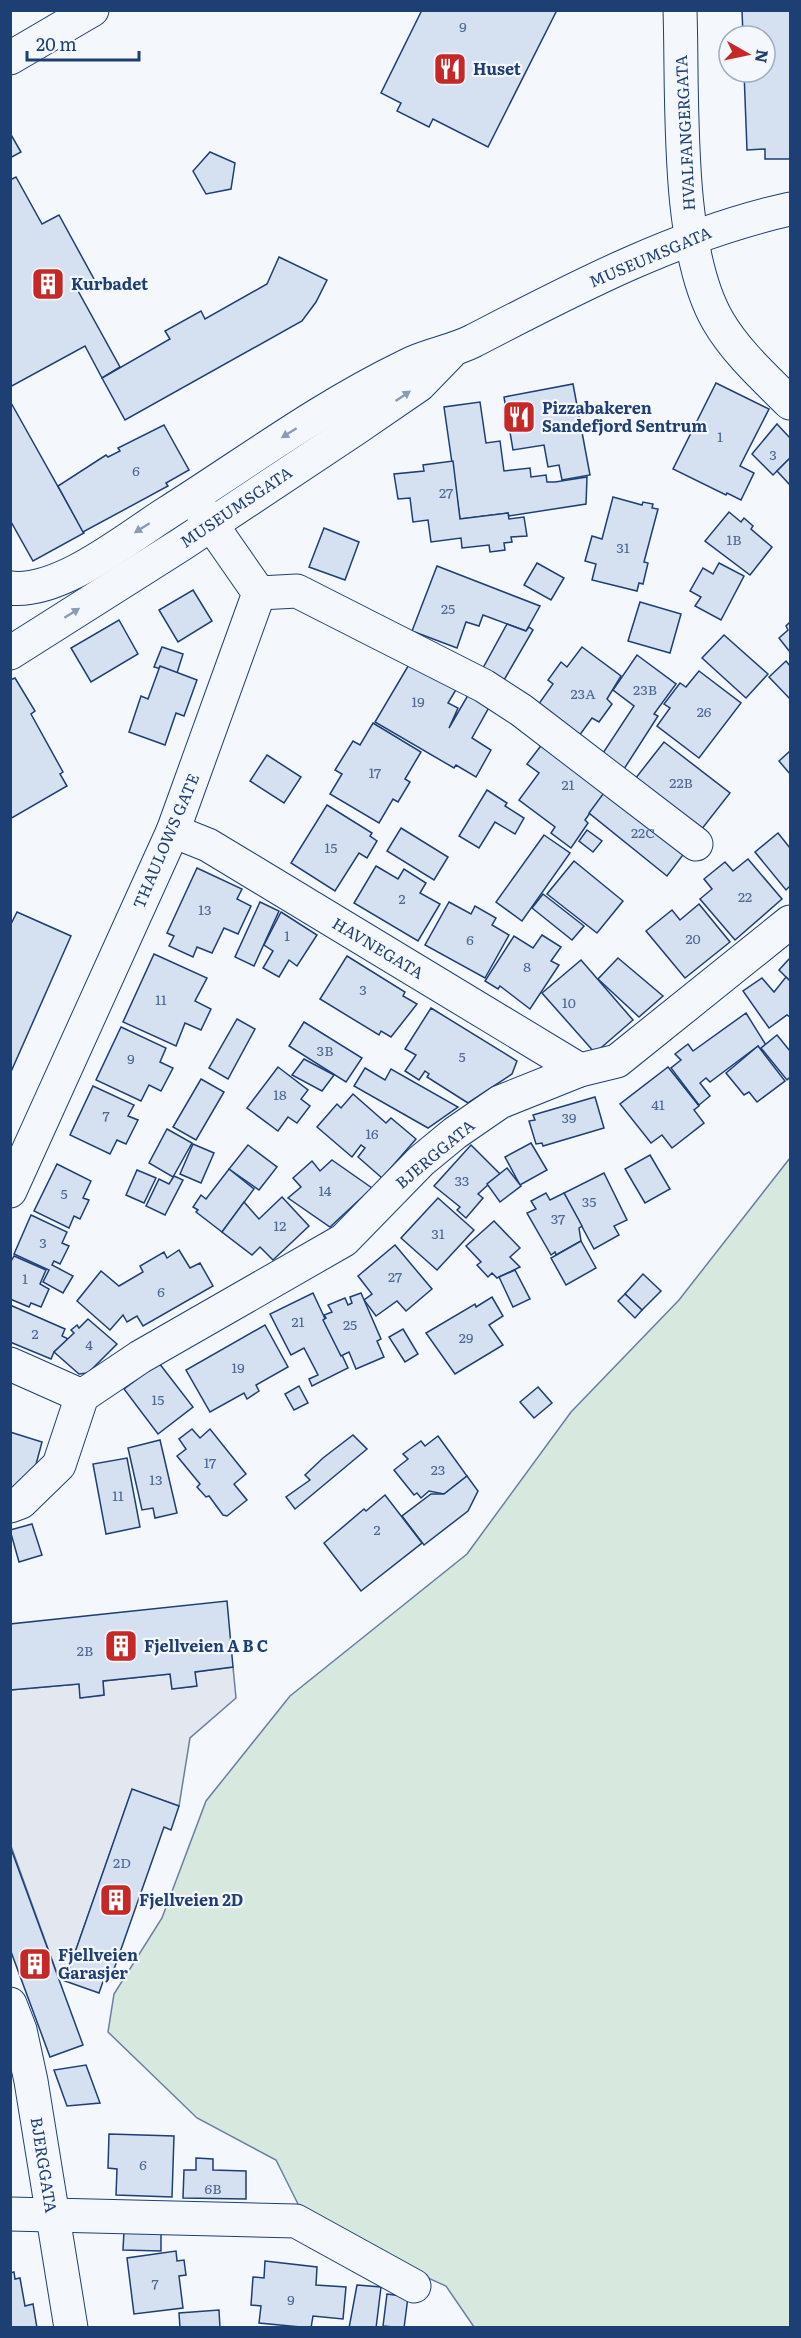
<svg xmlns="http://www.w3.org/2000/svg" width="801" height="2338" font-family="Literata,serif">
	<style>
		.green { fill: #d7e8df; stroke: #687fa3; stroke-width: 1.5 }
		.parking { fill: #e3e8f0; stroke: #687fa3; stroke-width: 1.5 }
		.building { fill: #d5e0f0; stroke: #1d3f73; stroke-width: 1.5 }
		.lines { fill: none; stroke-linecap: round; stroke-linejoin: round }
		.street-casing { stroke: #1d3f73; stroke-width: 35 }
		.secondary-casing { stroke: #1d3f73; stroke-width: 35 }
		.street { stroke: #f4f7fb; stroke-width: 33 }
		.secondary { stroke: #f4f7fb; stroke-width: 33 }
		.oneway { fill: #889bb7 }
		.labels { text-anchor: middle; stroke-width: 4.5; stroke-linejoin: round; paint-order: stroke }
		.number-label { font-size: 14px; fill: #4b6792 }
		.poi-label { font-size: 16px; font-weight: bold; fill: #1d3f73; stroke: #f4f7fb; text-anchor: start }
		.street-label { font-size: 16px; fill: #1d3f73; stroke: #f4f7fb }
	</style>
	<rect width="100%" height="100%" fill="#f4f7fb"/>
	<path class="green" d="M790,1158V2327H474L446,2286L308,2224L276,2160L197,2118L108,2032L114,1994L162,1918L206,1801L290,1696L467,1554L571,1412L679,1300Z"/>
	<path class="parking" d="M233,1667L236,1698L190,1738L179,1806L132,1790L65,1981L59,1979L11,1846V1690L79,1684L81,1698L104,1695L103,1681L170,1674L172,1689L196,1686L195,1672Z"/>
	<g class="building">
		<path d="M422,10H557L488,147L433,119L429,127L397,111L401,103L381,93Z"/>
		<path d="M742,10H790V159H765V149L747,150L744,72H765V36H743Z"/>
		<path d="M10,133L21,152L10,158Z"/>
		<path d="M210,152L235,163L231,189L206,194L193,171Z"/>
		<path d="M16,177L42,224L59,215L94,279L77,289L120,367L102,378L85,346L10,387V180Z"/>
		<path d="M279,257L327,280L316,302L302,321L125,420L102,378L170,339L165,331L201,311L205,319L267,284Z"/>
		<path d="M716,383L769,409L740,466L754,473L741,500L727,493L726,495L673,469Z"/>
		<path d="M573,384L590,475L562,480L559,465L548,467L544,445L513,450L504,397Z"/>
		<path d="M10,401L84,533L33,561L10,520Z"/>
		<path d="M480,402L486,443L500,441L504,471L530,468L531,477L546,475L547,482H555L587,477L586,504L509,516L508,513L460,519L444,407Z"/>
		<path d="M777,424L790,438V458L773,475L752,454Z"/>
		<path d="M164,425L189,470L166,483L168,486L83,532L58,486L106,455L108,457L120,451L118,448Z"/>
		<path d="M790,458V485L777,471Z"/>
		<path d="M453,461L460,519L508,513L509,519L524,517L527,536L511,537L512,542L504,543L505,550L490,552L489,545L462,548L461,538L431,542L428,520L413,522L410,498L398,499L394,474L424,471L423,465Z"/>
		<path d="M613,497L642,505L643,502L653,504L652,508L658,509L644,562L648,563L643,584L639,583L637,591L592,580L596,564L585,561L592,536L602,539Z"/>
		<path d="M729,512L741,522L744,518L753,526L751,529L772,547L750,575L705,541Z"/>
		<path d="M324,528L359,542L345,580L309,567Z"/>
		<path d="M537,563L564,578L551,600L524,585Z"/>
		<path d="M719,563L744,576L721,620L695,606L701,597L690,591L703,568L713,574Z"/>
		<path d="M437,566L540,606L526,631L483,615L479,626L466,622L457,648L412,631Z"/>
		<path d="M193,590L212,621L178,642L159,610Z"/>
		<path d="M640,602L681,614L670,653L628,641Z"/>
		<path d="M119,620L138,654L91,682L71,648Z"/>
		<path d="M790,622V652L779,638L788,630L786,626Z"/>
		<path d="M507,624L526,631L529,627L533,630L504,680L483,668Z"/>
		<path d="M724,635L768,674L746,698L702,658Z"/>
		<path d="M162,647L183,654L177,673L154,667Z"/>
		<path d="M582,647L621,676L607,699L612,704L599,722L592,718L579,736L538,705L553,684L548,680L561,662L567,667Z"/>
		<path d="M637,655L676,684L654,714L658,716L624,769L603,753L634,706L613,690Z"/>
		<path d="M414,656L460,683L448,703L458,708L449,728L471,690L492,702L472,738L491,750L476,777L456,765L454,768L375,722Z"/>
		<path d="M786,661L790,666V699L769,677Z"/>
		<path d="M160,666L197,680L184,716L176,713L165,745L129,732L141,696L148,699Z"/>
		<path d="M699,671L741,703L699,758L657,726L670,708L664,704L680,683L686,687Z"/>
		<path d="M15,678L35,711L31,714L63,772L60,774L67,786L10,819V680Z"/>
		<path d="M373,723L421,752L405,779L410,782L398,802L393,799L379,823L330,794L342,774L335,770L353,741L360,745Z"/>
		<path d="M664,742L730,793L701,830L635,779Z"/>
		<path d="M543,743L611,784L585,820L588,823L571,848L551,833L555,827L519,800L539,773L527,764Z"/>
		<path d="M790,751V774L779,761Z"/>
		<path d="M267,755L301,777L284,803L250,781Z"/>
		<path d="M609,786L689,847L667,876L589,813Z"/>
		<path d="M487,790L507,803L505,806L524,818L515,834L495,822L479,848L459,836Z"/>
		<path d="M327,805L372,833L370,836L377,841L367,858L359,853L335,891L291,863Z"/>
		<path d="M401,828L448,857L434,880L387,851Z"/>
		<path d="M587,830L602,841L593,852L579,841Z"/>
		<path d="M778,833L790,848V886L786,890L755,852Z"/>
		<path d="M544,835L570,853L522,921L496,902Z"/>
		<path d="M748,859L782,899L735,940L700,899L712,889L704,879L725,862L733,871Z"/>
		<path d="M574,861L623,901L597,933L547,894Z"/>
		<path d="M376,866L398,879L404,869L426,883L420,893L440,904L418,941L354,903Z"/>
		<path d="M197,868L242,889L237,899L251,906L238,934L224,928L212,953L197,947L193,957L169,946L174,936L167,933Z"/>
		<path d="M543,894L584,926L572,940L532,908Z"/>
		<path d="M260,902L279,911L254,966L235,957Z"/>
		<path d="M449,902L471,914L475,906L496,918L492,925L509,935L485,978L425,945Z"/>
		<path d="M699,904L730,942L685,978L646,931L672,910L680,920Z"/>
		<path d="M17,912L71,936L10,1074V926Z"/>
		<path d="M281,912L317,935L297,966L289,960L279,977L263,968L273,951L264,945Z"/>
		<path d="M542,935L561,947L551,961L559,965L530,1009L500,986L498,989L485,981L514,936L533,948Z"/>
		<path d="M154,954L207,978L195,1001L211,1009L201,1030L185,1023L176,1046L123,1022Z"/>
		<path d="M347,956L405,992L403,996L417,1004L391,1037L381,1031L379,1035L320,999Z"/>
		<path d="M618,958L663,996L639,1017L598,979Z"/>
		<path d="M790,958V981L779,970Z"/>
		<path d="M581,960L633,1020L595,1053L542,993Z"/>
		<path d="M786,977L790,981V1017L787,1015L769,1028L743,991L762,978L774,992Z"/>
		<path d="M431,1008L517,1061L512,1074L468,1103L427,1077L429,1074L425,1071L419,1080L405,1071L416,1055L405,1049Z"/>
		<path d="M746,1013L766,1045L760,1049L758,1046L710,1082L706,1078L700,1083L710,1096L699,1105L671,1068L681,1060L675,1054L688,1044L693,1051Z"/>
		<path d="M237,1019L255,1029L228,1079L209,1068Z"/>
		<path d="M304,1022L362,1058L346,1082L289,1046Z"/>
		<path d="M121,1027L166,1048L160,1062L173,1068L161,1091L149,1085L141,1101L96,1080Z"/>
		<path d="M777,1035L790,1051V1077L787,1080L761,1048Z"/>
		<path d="M758,1046L785,1081L757,1102L749,1092L744,1095L726,1073Z"/>
		<path d="M304,1059L334,1075L322,1091L292,1075Z"/>
		<path d="M278,1067L308,1090L301,1099L310,1106L297,1123L288,1117L278,1131L247,1108Z"/>
		<path d="M668,1067L699,1106L694,1110L704,1123L672,1148L662,1135L651,1143L620,1104Z"/>
		<path d="M365,1068L385,1080L391,1069L458,1107L428,1128L354,1086Z"/>
		<path d="M201,1079L224,1092L196,1140L173,1127Z"/>
		<path d="M93,1086L134,1105L128,1116L138,1120L126,1144L117,1140L110,1154L70,1135Z"/>
		<path d="M353,1094L386,1123L391,1118L416,1139L382,1178L358,1157L365,1148L361,1145L352,1157L317,1127L337,1104L341,1108Z"/>
		<path d="M595,1097L604,1128L543,1146L542,1143L536,1144L529,1121L535,1120L533,1115Z"/>
		<path d="M167,1129L192,1143L173,1177L149,1163Z"/>
		<path d="M531,1143L547,1170L520,1185L505,1157Z"/>
		<path d="M193,1144L214,1153L201,1183L180,1174Z"/>
		<path d="M248,1145L277,1167L259,1190L229,1169Z"/>
		<path d="M471,1145L500,1174L478,1194L483,1198L466,1218L457,1210L460,1207L434,1186Z"/>
		<path d="M650,1155L670,1189L645,1203L625,1169Z"/>
		<path d="M332,1160L372,1188L330,1227L288,1198L301,1187L293,1178L312,1161L320,1171Z"/>
		<path d="M57,1164L91,1181L83,1198L89,1200L80,1219L74,1216L69,1228L34,1211Z"/>
		<path d="M507,1168L521,1186L500,1202L487,1184Z"/>
		<path d="M229,1169L254,1189L222,1232L196,1212L198,1210L193,1207L201,1195L206,1199Z"/>
		<path d="M137,1170L156,1178L144,1203L126,1195Z"/>
		<path d="M604,1173L627,1220L614,1226L619,1235L594,1249L564,1193Z"/>
		<path d="M174,1176L183,1180L165,1215L146,1206L159,1179L169,1184Z"/>
		<path d="M546,1193L550,1200L564,1193L582,1226L579,1228L581,1241L556,1255L555,1252L551,1255L527,1213L536,1209L531,1201Z"/>
		<path d="M282,1197L309,1226L273,1260L260,1247L252,1255L222,1232L244,1202L259,1219Z"/>
		<path d="M438,1198L474,1230L437,1270L401,1238Z"/>
		<path d="M31,1215L67,1232L62,1243L69,1246L60,1264L54,1261L52,1265L73,1276L63,1293L43,1282L49,1270L14,1254Z"/>
		<path d="M494,1221L520,1248L510,1257L520,1267L497,1278L492,1273L488,1277L477,1265L481,1262L466,1246Z"/>
		<path d="M581,1241L596,1268L566,1285L551,1258Z"/>
		<path d="M395,1245L432,1289L406,1311L397,1301L376,1316L364,1300L372,1294L358,1276Z"/>
		<path d="M179,1250L190,1268L200,1263L213,1286L143,1326L137,1316L127,1322L123,1315L110,1330L77,1301L101,1271L119,1286L143,1272L140,1266L164,1252L167,1258Z"/>
		<path d="M14,1256L46,1270L40,1284L49,1289L41,1307L31,1303L29,1307L10,1299V1263Z"/>
		<path d="M515,1270L530,1299L513,1307L499,1277Z"/>
		<path d="M643,1274L661,1291L642,1310L625,1294Z"/>
		<path d="M313,1293L348,1368L312,1386L309,1379L318,1375L304,1348L291,1355L270,1314Z"/>
		<path d="M361,1293L381,1339L377,1341L384,1357L356,1369L349,1352L341,1356L323,1320L326,1318L324,1315L332,1312L328,1305L345,1298L348,1305L352,1303L350,1297Z"/>
		<path d="M625,1294L642,1310L635,1318L618,1301Z"/>
		<path d="M492,1297L503,1316L489,1325L503,1345L455,1374L426,1333L475,1304L476,1307Z"/>
		<path d="M10,1305L65,1329L62,1336L68,1339L54,1352L51,1359L10,1342Z"/>
		<path d="M88,1319L117,1344L88,1373L79,1374L54,1352L74,1333L71,1330L77,1325L79,1328Z"/>
		<path d="M265,1325L288,1367L256,1385L259,1391L247,1399L244,1393L210,1412L186,1370Z"/>
		<path d="M403,1329L418,1354L405,1362L389,1337Z"/>
		<path d="M159,1363L193,1407L158,1434L124,1389Z"/>
		<path d="M299,1386L308,1403L294,1410L285,1394Z"/>
		<path d="M538,1387L552,1403L534,1418L520,1402Z"/>
		<path d="M192,1429L200,1438L210,1429L246,1474L234,1484L247,1500L227,1516L223,1515L209,1496L206,1497L197,1487L200,1484L177,1456L186,1449L179,1439Z"/>
		<path d="M10,1432L42,1442L31,1483L10,1489Z"/>
		<path d="M353,1435L367,1449L295,1509L286,1497L310,1480L305,1475L323,1458Z"/>
		<path d="M438,1436L467,1476L444,1494L429,1491L421,1498L417,1493L414,1495L394,1470L408,1459L403,1454L421,1441L425,1446Z"/>
		<path d="M160,1440L177,1513L155,1518L153,1508L142,1510L128,1448Z"/>
		<path d="M127,1458L140,1527L106,1534L93,1464Z"/>
		<path d="M467,1476L478,1491L468,1511L424,1545L402,1516L431,1494H444Z"/>
		<path d="M385,1495L422,1543L361,1591L324,1543L364,1509L366,1511Z"/>
		<path d="M32,1524L42,1555L19,1562L10,1530Z"/>
		<path d="M227,1601L233,1667L195,1672L197,1686L172,1689L170,1674L103,1681L104,1695L80,1698L79,1684L10,1690V1624Z"/>
		<path d="M132,1789L179,1806L171,1830L164,1827L113,1972L107,1970L99,1993L65,1981Z"/>
		<path d="M10,1846L83,2045L50,2057L10,1949Z"/>
		<path d="M86,2065L100,2103L67,2106L54,2070Z"/>
		<path d="M109,2134L174,2136L172,2197L116,2195L117,2169L108,2168Z"/>
		<path d="M196,2158L213,2159V2170L246,2171V2199L183,2198L184,2170H196Z"/>
		<path d="M124,2231L161,2232V2251L123,2250Z"/>
		<path d="M176,2251L177,2261L184,2260L186,2275L179,2276L183,2308L134,2314L127,2258Z"/>
		<path d="M265,2261L317,2267L316,2285L346,2287L343,2319L313,2316L311,2328L259,2323L261,2306L251,2305L253,2277L264,2278Z"/>
		<path d="M14,2272L15,2279L20,2278L25,2306L33,2304L37,2328H10V2273Z"/>
		<path d="M357,2285L381,2287L376,2328H349Z"/>
		<path d="M387,2294L408,2297L404,2328L383,2326Z"/>
		<path d="M219,2310L220,2328H180L179,2313Z"/>
	</g>
	<g class="lines">
		<g class="street-casing">
			<g id="street">
				<path d="M680,10C683,97 675,247 718,321C736,352 765,378 790,403"/>
				<path d="M10,58L92,10"/>
				<path d="M259,593L297,591L484,686L521,710L696,844"/>
				<path d="M173,831L208,845L580,1070"/>
				<path d="M10,1191L173,831L259,593L195,501"/>
				<path d="M10,1364L82,1396"/>
				<path d="M10,1506L21,1502L59,1465L82,1396L140,1357L344,1240L421,1161L455,1133L500,1102L580,1070L617,1061L790,922"/>
				<path d="M10,2004L20,2030L31,2081L71,2328"/>
				<path d="M10,2214L296,2221L414,2286"/>
			</g>
		</g>
		<g class="secondary-casing">
			<g id="secondary">
				<path d="M10,588C60,594 126,539 167,513C246,463 321,407 406,366C427,355 451,352 473,341C575,288 678,234 790,209"/>
				<path d="M10,653L182,544L355,429L419,385L450,353"/>
			</g>
		</g>
		<use href="#street" class="street"/>
		<use href="#secondary" class="secondary"/>
	</g>
	<defs><path id="oneway-solid" d="M-6-.8H1V-3.2L6.5 0L1 3.2V.8H-6Z" transform="scale(1.5)"/></defs>
	<g class="oneway">
		<use href="#oneway-solid" transform="translate(403 396) rotate(-34)"/>
		<use href="#oneway-solid" transform="translate(289 433) rotate(148)"/>
		<use href="#oneway-solid" transform="translate(142 528) rotate(148)"/>
		<use href="#oneway-solid" transform="translate(72 613) rotate(-32)"/>
	</g>
	<defs>
		<g id="restaurant-square" transform="scale(1.725)"><rect x="-9" y="-9" width="18" height="18" rx="4" fill="#c62828" stroke="#f4f7fb"/><path d="M-5-6h1v4h1v-4h1v4h1v-4h1v5L-1.5 .5V6h-2V.5L-5-1ZM5-6V6H3V1.5H1.5Q1.5-4 5-6Z" fill="#fff"/></g>
		<g id="building-square" transform="scale(1.725)"><rect x="-9" y="-9" width="18" height="18" rx="4" fill="#c62828" stroke="#f4f7fb"/><path d="M-4-6H4V6H1V3H-1V6H-4ZM-2.5-4.3h1.7v1.8h-1.7ZM.8-4.3h1.7v1.8H.8ZM-2.5-1h1.7V.8h-1.7ZM.8-1h1.7V.8H.8Z" fill="#fff"/></g>
	</defs>
	<g fill-rule="evenodd">
		<use href="#restaurant-square" x="450" y="69"/>
		<use href="#building-square" x="48" y="284"/>
		<use href="#restaurant-square" x="519" y="417"/>
		<use href="#building-square" x="121" y="1646"/>
		<use href="#building-square" x="116" y="1900"/>
		<use href="#building-square" x="35" y="1964"/>
	</g>
	<g class="labels">
		<g class="number-label">
			<text x="463" y="32">9</text>
			<text x="720" y="442">1</text>
			<text x="773" y="460">3</text>
			<text x="136" y="476">6</text>
			<text x="446" y="498">27</text>
			<text x="734" y="545">1B</text>
			<text x="623" y="553">31</text>
			<text x="448" y="614">25</text>
			<text x="645" y="695">23B</text>
			<text x="583" y="699">23A</text>
			<text x="418" y="707">19</text>
			<text x="704" y="717">26</text>
			<text x="375" y="778">17</text>
			<text x="681" y="788">22B</text>
			<text x="568" y="790">21</text>
			<text x="643" y="838">22C</text>
			<text x="331" y="853">15</text>
			<text x="745" y="902">22</text>
			<text x="402" y="904">2</text>
			<text x="205" y="915">13</text>
			<text x="287" y="941">1</text>
			<text x="693" y="944">20</text>
			<text x="470" y="945">6</text>
			<text x="527" y="972">8</text>
			<text x="363" y="995">3</text>
			<text x="161" y="1005">11</text>
			<text x="569" y="1008">10</text>
			<text x="325" y="1056">3B</text>
			<text x="462" y="1062">5</text>
			<text x="131" y="1064">9</text>
			<text x="280" y="1100">18</text>
			<text x="658" y="1110">41</text>
			<text x="106" y="1121">7</text>
			<text x="569" y="1123">39</text>
			<text x="372" y="1139">16</text>
			<text x="462" y="1186">33</text>
			<text x="325" y="1196">14</text>
			<text x="64" y="1199">5</text>
			<text x="589" y="1207">35</text>
			<text x="558" y="1224">37</text>
			<text x="280" y="1231">12</text>
			<text x="438" y="1239">31</text>
			<text x="43" y="1248">3</text>
			<text x="395" y="1282">27</text>
			<text x="25" y="1284">1</text>
			<text x="161" y="1297">6</text>
			<text x="298" y="1327">21</text>
			<text x="350" y="1330">25</text>
			<text x="35" y="1339">2</text>
			<text x="466" y="1343">29</text>
			<text x="89" y="1350">4</text>
			<text x="238" y="1373">19</text>
			<text x="158" y="1405">15</text>
			<text x="210" y="1468">17</text>
			<text x="438" y="1475">23</text>
			<text x="156" y="1485">13</text>
			<text x="118" y="1501">11</text>
			<text x="377" y="1535">2</text>
			<text x="85" y="1656">2B</text>
			<text x="122" y="1868">2D</text>
			<text x="143" y="2170">6</text>
			<text x="213" y="2194">6B</text>
			<text x="155" y="2289">7</text>
			<text x="291" y="2305">9</text>
		</g>
		<g class="poi-label">
			<text x="473" y="75">Huset</text>
			<text x="71" y="290">Kurbadet</text>
			<text x="542" y="414">Pizzabakeren<tspan x="542" dy="18">Sandefjord Sentrum</tspan></text>
			<text x="144" y="1652">Fjellveien A B C</text>
			<text x="139" y="1906">Fjellveien 2D</text>
			<text x="58" y="1961">Fjellveien<tspan x="58" dy="18">Garasjer</tspan></text>
		</g>
		<g class="street-label">
			<text transform="translate(685 133) rotate(-93)" y="6">HVALFANGERGATA</text>
			<text transform="translate(650 257) rotate(-23)" y="6">MUSEUMSGATA</text>
			<text transform="translate(236 507) rotate(-34)" y="6">MUSEUMSGATA</text>
			<text transform="translate(166 841) rotate(-67)" y="6">THAULOWS GATE</text>
			<text transform="translate(378 948) rotate(31)" y="6">HAVNEGATA</text>
			<text transform="translate(435 1154) rotate(-40)" y="6">BJERGGATA</text>
			<text transform="translate(44 2165) rotate(81)" y="6">BJERGGATA</text>
		</g>
	</g>
	<rect width="801" height="2338" fill="none" stroke="#1d3f73" stroke-width="24"/>
	<g transform="translate(747 54) rotate(99)"><circle r="28" fill="#f4f7fb" stroke="#9eadc5" stroke-width="1.5"/>
	<path d="M0-4.5L10 22L0 15L-10 22Z" fill="#c62828"/>
	<text y="-9" font-size="16" font-weight="bold" text-anchor="middle" fill="#1d3f73">N</text>
	</g>
	<path d="M27 51v9h112v-9" fill="none" stroke="#1d3f73" stroke-width="3"/>
	<text x="36" y="51" font-size="18" fill="#1d3f73" stroke="#f4f7fb" stroke-width="4.5" paint-order="stroke">20 m</text>
</svg>
